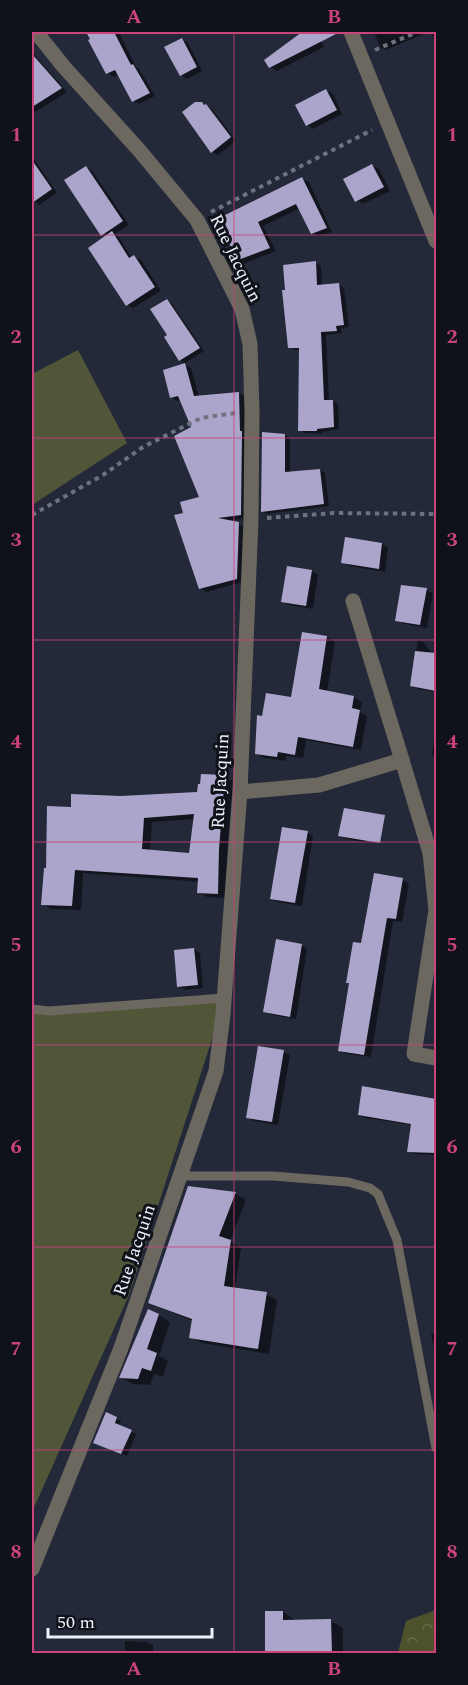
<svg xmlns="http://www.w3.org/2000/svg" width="468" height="1685" font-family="Spectral,serif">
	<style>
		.grass { fill: #515638 }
		.forest { fill: url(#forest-crowns) }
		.shadow { fill: #0007; fill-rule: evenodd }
		.building { fill: #aca5cb; fill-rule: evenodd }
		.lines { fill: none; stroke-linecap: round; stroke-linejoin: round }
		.path { stroke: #6d727f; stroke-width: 4; stroke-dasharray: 4.5 4.5; stroke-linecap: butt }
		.lane { stroke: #6c6860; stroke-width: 9 }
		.street { stroke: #6c6860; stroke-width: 15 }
		.grid { fill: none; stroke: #cb437b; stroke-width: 1.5; stroke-opacity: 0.55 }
		.labels { text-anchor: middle; stroke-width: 6; stroke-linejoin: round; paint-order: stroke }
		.street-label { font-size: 18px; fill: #edf1fb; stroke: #0f1219 }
		.neatline { fill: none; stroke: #cb437b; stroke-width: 2 }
		.grid-label { font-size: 20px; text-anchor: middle; font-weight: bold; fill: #cb437b }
	</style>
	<defs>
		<pattern id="forest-crowns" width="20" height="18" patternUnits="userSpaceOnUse" patternTransform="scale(1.5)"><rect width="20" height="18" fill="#4d522d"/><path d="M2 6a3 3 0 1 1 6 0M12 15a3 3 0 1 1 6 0" fill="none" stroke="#676b4c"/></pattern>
	</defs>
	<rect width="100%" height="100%" fill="#232938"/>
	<g class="grass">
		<path d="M78,350L127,443L32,505V374Z"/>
		<path d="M226,996L129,1295L32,1512V1009Z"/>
	</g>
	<path class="forest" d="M436,1610V1653H398L406,1621Z"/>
	<g class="shadow">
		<path d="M88,32H122L119,33L136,67L139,69L155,96L139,104L133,101L119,74L114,77L108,73Z"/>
		<path d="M305,32H316L324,47L277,71L270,67L266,61Z"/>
		<path d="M374,32H428L386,50L380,47Z"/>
		<path d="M431,32H436V44Z"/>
		<path d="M182,39L188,43L202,71L187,79L181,75Z"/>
		<path d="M32,52L67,92L32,114Z"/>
		<path d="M326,90L333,94L342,114L313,129L307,125Z"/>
		<path d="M202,103L212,109L236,141L218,155L212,152Z"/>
		<path d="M32,156L57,193L39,205L32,199Z"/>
		<path d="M372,165L379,169L390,191L363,204L356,200Z"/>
		<path d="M86,167L92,171L129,225L115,234L118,236L132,258L134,257L141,260L161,291L133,308L127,305L106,237L102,235Z"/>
		<path d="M302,179L309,182L332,232L318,236L312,233L300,208L263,226L276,251L245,263L239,259L221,226Z"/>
		<path d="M315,263L321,266L322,286L338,285L344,288L349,327L341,328L342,333L326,335L329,401H333L338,404L339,429L322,432V434L305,433L300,430V350H295L290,347Z"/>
		<path d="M167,301L172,304L204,351L185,363L180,360L169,335Z"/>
		<path d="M185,365L191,368L199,397L239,393L245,397L247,518L228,521L238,523L244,527L243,582L206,592L200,588L185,514L201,498L193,427L181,400L177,401L171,397Z"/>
		<path d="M285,435L290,438V473L320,470L325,473L329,506L267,514L262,512Z"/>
		<path d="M346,539L382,544L388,548L385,572L349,566L342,562Z"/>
		<path d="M312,571L318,575L313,609L289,605L283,601Z"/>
		<path d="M426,590L433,593L427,628L404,624L397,620Z"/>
		<path d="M327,637L335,642L327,692L354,697L362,702L360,712L367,716L361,750L306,740L303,758L286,756L285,761L264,758L256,753L263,718L292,698Z"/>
		<path d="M418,640L424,643L436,658V692L418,689L411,685Z"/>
		<path d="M436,727V757L432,755Z"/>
		<path d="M224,777L233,781L227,854L226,898L207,897L199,892L200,882L83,873L81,910L51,909L43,904L48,869L72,808L121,797L198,793ZM195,819L191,855L150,852L152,822Z"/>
		<path d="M372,817L367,843L347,839L340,836Z"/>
		<path d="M307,832L313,836L302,906L278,902L272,899Z"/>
		<path d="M403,880L409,884L402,922L393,921L371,1057L346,1054L340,1050L351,984L363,945Z"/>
		<path d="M301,945L307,949L296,1019L272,1015L265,1011Z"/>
		<path d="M193,949L200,953L203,988L185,990L178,986Z"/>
		<path d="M283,1052L290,1055L278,1125L254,1121L248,1117Z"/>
		<path d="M364,1088L436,1100V1155L414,1154L409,1151L413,1125L365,1118L359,1115Z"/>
		<path d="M189,1187L236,1194L246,1200L230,1241L241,1248L235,1289L266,1294L277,1300L269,1354L202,1343L191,1337L193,1321L161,1308L150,1302Z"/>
		<path d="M159,1315L170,1322L159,1356L168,1361L163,1377L154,1374L150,1385L133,1384L121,1377Z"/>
		<path d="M436,1333V1356L431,1334Z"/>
		<path d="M106,1414L121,1421L119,1427L136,1434L127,1456L100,1445Z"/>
		<path d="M283,1612L294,1619V1621H331L343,1628V1654H267L266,1613Z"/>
		<path d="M125,1641L146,1642L153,1645V1654H125Z"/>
	</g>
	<g class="building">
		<path d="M86,32H114L131,65L133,64L150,93L132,102L115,70L106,74L88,40L90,39Z"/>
		<path d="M302,32H340L269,68L264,60Z"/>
		<path d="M182,38L197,67L180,76L164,47Z"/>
		<path d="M32,54L62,88L32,107Z"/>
		<path d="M326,89L337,110L306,126L295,105Z"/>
		<path d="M195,102H202L204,105L206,104L231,137L211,153L182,112Z"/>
		<path d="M32,160L52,189L32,203Z"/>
		<path d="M372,164L384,187L355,202L343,179Z"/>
		<path d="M86,166L123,221L101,236L64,180Z"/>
		<path d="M302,177L327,228L311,234L296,204L258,222L270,248L238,260L219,225L222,224L219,218Z"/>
		<path d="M112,231L129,258L134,255L155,287L126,306L88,248Z"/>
		<path d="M316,261L317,285L339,283L344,325L336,326L337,331L321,332L324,400H333L334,427L317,429V431H298L299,348H288L282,290H285L283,265Z"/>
		<path d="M167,299L200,348L179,361L164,337L167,335L150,309Z"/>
		<path d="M185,363L194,396L239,392L240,431H242L241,515L218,518L239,522L237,579L199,589L174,515L183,513L180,502L199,497L174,436L191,427L178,396L170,398L163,370Z"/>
		<path d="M262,432L285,434V472L320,469L324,504L261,512Z"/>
		<path d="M345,537L382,543L379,569L341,563Z"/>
		<path d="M287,566L312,570L306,606L281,602Z"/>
		<path d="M401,585L427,588L420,625L395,621Z"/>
		<path d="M302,632L327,636L319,689L354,696L352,708L360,710L353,747L298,737L295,755L278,752L277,757L255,754L257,715L262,716L266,693L291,697Z"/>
		<path d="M415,651L436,653V691L410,686Z"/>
		<path d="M201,774L225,775L219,849L218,894L197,893L198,878L75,870L72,906L41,905L44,868H46L47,806L71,807V794L121,796L197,792L198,784H200ZM194,814L189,853L142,849L144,818Z"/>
		<path d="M344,808L385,815L380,843L338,836Z"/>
		<path d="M282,827L308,831L295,903L270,899Z"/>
		<path d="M374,873L403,878L396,919L387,918L364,1055L338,1051L349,983H346L353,942L361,943Z"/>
		<path d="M276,939L302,944L290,1017L263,1012Z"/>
		<path d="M194,948L198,985L177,987L174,950Z"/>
		<path d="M258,1046L284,1050L272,1122L246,1118Z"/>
		<path d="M362,1086L436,1099V1153L407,1152L411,1124L358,1115Z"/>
		<path d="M188,1186L236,1192L219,1236L231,1240L224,1286L267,1292L258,1349L189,1338L192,1319L148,1303Z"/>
		<path d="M148,1309L159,1314L147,1349L157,1353L151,1371L142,1368L138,1379L119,1378Z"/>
		<path d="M106,1412L117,1417L115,1423L132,1430L121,1454L93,1443Z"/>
		<path d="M265,1611H283V1620L331,1619L332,1653H265Z"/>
	</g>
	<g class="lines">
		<g class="path">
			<path d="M375,50L417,32"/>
			<path d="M211,212L372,130"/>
			<path d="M32,515L103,475L143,447L201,418L235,413"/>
			<path d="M267,518L334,513L436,514"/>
		</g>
		<g class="lane">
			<path d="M32,1009L49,1011L224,998"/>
			<path d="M180,1176H273L348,1182L370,1188L378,1194L397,1240L436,1448"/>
		</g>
		<g class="street">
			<path d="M351,32L436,241"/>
			<path d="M402,760L430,853L436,910L414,1054L436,1058"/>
			<path d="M240,792L319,785L402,760L353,601"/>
			<path d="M32,1569L121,1348L216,1071L223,1014L240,792L251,520L252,411L250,344L242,309L197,220L139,150L64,67L36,32"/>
		</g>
	</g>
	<path class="grid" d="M234,32V1654M32,235H436M32,438H436M32,640H436M32,842H436M32,1045H436M32,1247H436M32,1450H436"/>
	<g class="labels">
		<g class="street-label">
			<text transform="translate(236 258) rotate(64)" y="6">Rue Jacquin</text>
			<text transform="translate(220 781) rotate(-87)" y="6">Rue Jacquin</text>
			<text transform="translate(134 1250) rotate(-71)" y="6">Rue Jacquin</text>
		</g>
	</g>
	<rect width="468" height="1685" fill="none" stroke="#0f1219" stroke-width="66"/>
	<path d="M48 1628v9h164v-9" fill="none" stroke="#edf1fb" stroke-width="3"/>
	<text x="57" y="1628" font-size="18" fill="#edf1fb" stroke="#0f1219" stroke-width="4.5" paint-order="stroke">50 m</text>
	<rect x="33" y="33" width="402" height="1619" class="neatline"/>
	<g class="grid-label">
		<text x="134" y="23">A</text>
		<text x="334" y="23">B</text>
		<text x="16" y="141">1</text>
		<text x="452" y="141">1</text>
		<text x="16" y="343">2</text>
		<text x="452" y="343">2</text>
		<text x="16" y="546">3</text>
		<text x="452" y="546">3</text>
		<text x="16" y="748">4</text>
		<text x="452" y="748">4</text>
		<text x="16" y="951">5</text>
		<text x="452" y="951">5</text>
		<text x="16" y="1153">6</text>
		<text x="452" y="1153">6</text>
		<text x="16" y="1355">7</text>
		<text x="452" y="1355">7</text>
		<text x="16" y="1558">8</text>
		<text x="452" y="1558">8</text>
		<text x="134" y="1675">A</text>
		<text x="334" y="1675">B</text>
	</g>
</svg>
